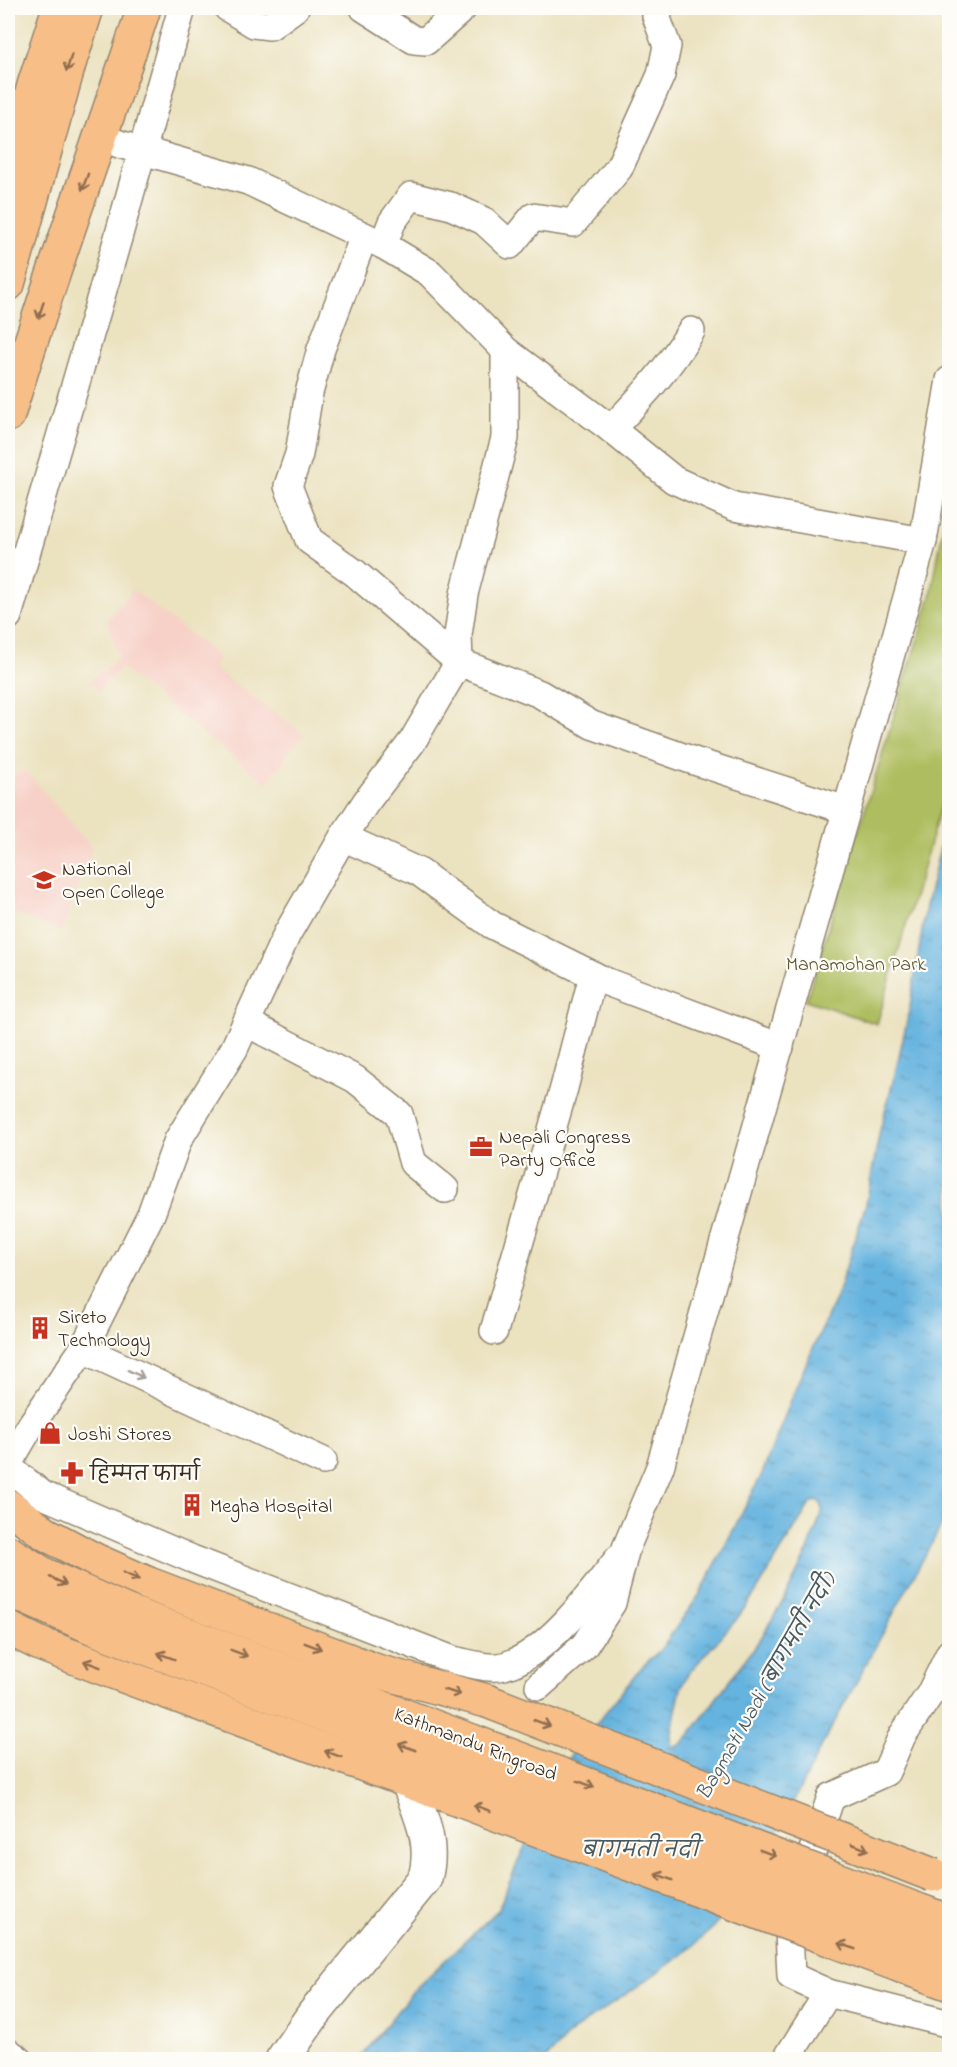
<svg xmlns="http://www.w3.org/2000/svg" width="957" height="2067" font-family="'Indie Flower','Playpen Sans Deva',sans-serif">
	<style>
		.built { fill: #f7d1c8 }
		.green { fill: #aebd5f; stroke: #74743e; stroke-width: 1.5 }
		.water { fill: url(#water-ripples); stroke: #506e7e; stroke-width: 1.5; fill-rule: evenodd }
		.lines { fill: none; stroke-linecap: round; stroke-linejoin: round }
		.minor-casing { stroke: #93866f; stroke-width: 30 }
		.tertiary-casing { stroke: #93866f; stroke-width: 36 }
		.primary-casing { stroke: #93866f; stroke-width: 36 }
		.trunk-casing { stroke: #93866f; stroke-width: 36 }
		.minor { stroke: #fff; stroke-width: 27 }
		.tertiary { stroke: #fff; stroke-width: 33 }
		.primary { stroke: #f7be88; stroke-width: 33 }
		.trunk { stroke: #f7be88; stroke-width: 33 }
		.primary-bridge-casing { stroke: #93866f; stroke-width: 36; stroke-linecap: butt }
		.trunk-bridge-casing { stroke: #93866f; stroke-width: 36; stroke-linecap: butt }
		.primary-bridge { stroke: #f7be88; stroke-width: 33 }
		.trunk-bridge { stroke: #f7be88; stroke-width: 33 }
		.oneway { stroke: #906d4e }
		.oneway2 { stroke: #a79f9a }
		.labels { text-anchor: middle; stroke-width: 4.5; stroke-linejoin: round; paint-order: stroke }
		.poi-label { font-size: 20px; fill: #3b2a1e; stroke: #fdfcf7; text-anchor: start }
		.park-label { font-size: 20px; fill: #5e5632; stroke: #fdfcf7 }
		.street-label { font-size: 20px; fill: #3b2a1e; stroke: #fdfcf7 }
		.water-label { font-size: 21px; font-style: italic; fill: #4a5a62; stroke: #fdfcf7 }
	</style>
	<defs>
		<pattern id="water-ripples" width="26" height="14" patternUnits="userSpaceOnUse" patternTransform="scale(1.5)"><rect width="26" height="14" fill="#65b3df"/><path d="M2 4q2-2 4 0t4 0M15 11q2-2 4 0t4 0" fill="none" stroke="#5492b4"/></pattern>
	</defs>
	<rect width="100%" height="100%" fill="#fdfcf7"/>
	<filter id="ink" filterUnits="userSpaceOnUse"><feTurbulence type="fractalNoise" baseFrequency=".0167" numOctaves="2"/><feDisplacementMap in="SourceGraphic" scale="12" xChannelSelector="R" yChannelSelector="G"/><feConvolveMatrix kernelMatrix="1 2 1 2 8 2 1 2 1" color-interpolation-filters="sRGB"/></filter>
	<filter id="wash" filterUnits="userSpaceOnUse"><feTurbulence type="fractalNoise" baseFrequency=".008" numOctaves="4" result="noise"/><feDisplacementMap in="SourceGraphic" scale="24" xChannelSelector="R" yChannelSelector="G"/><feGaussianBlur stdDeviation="1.35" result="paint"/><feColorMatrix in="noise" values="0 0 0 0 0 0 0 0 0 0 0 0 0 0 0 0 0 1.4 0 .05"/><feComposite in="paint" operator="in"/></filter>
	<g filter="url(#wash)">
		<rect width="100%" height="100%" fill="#ebe2c0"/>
		<g class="built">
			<path d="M133,590L219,657L213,668L304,734L266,783L121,668L98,692L94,684L87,683L119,658L107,619Z"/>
			<path d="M26,771L92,848L62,931L8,911V776Z"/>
		</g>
		<path class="green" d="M949,494V778L877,1024L806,1000L931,596Z"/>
		<path class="water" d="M949,812L950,1509L947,1515L819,1751L769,1849L713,1928L681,1956L573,2031L546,2059L359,2060L413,1991L498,1910L519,1859L563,1765L642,1667L661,1649L700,1594L762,1474L801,1375L837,1295L866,1204L880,1130L895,1074L909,1012L926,906ZM818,1501L822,1505V1512L809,1548L786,1596L761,1638L690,1734L680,1745L672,1747L671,1739L675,1715L681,1688L688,1674L735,1621L755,1594L808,1507L813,1502Z"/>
	</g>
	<g filter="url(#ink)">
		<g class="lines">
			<g class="minor-casing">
				<g id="minor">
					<path d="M228,8L254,24L270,26L295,8"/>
					<path d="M364,8L414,40L426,41L463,8"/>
					<path d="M101,136L119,144L248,181L383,245L430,273L505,350L611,429L674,480L734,507L923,541"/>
					<path d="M364,236L321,349L309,393L299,454L288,486L309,540L355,573L459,662L540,694L592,725L694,761L846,810"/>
					<path d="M383,245L392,222L411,196L451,206L484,221L510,245L533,217L573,223L619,168L661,75L667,46L656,16L660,8"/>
					<path d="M611,429C641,398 669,368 691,331"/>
					<path d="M8,616L118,238L182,8"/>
					<path d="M343,837L419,872L492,925L607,982L780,1047"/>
					<path d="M247,1023L355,1079L399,1114L413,1163L445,1189"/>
					<path d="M494,1331L564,1088L593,975"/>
					<path d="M83,1349L323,1461"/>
					<path d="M8,1464L31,1425L83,1349L151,1214L178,1140L234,1049L287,934L343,837L366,802L412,742L459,662L458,635L464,594L505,438V350"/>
					<path d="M8,1467L43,1495L192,1559L453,1660C469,1663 487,1670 504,1666C546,1655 592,1593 618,1559"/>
					<path d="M539,1686L584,1646L612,1603L626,1548L660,1467L923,541L950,380"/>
					<path d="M828,1993L791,1976L789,1930L799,1891L831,1797L886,1772L902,1736L930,1694L950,1653"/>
					<path d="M8,2052L19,2060"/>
					<path d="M786,2060L828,1993L950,2024"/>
				</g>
			</g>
			<g class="tertiary-casing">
				<path id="tertiary" d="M282,2060L313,2015L425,1878C435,1842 420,1815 408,1782"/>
			</g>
			<g class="primary-casing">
				<g id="primary">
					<path d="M8,415C49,278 99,144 144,8"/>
					<path d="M8,1506L46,1534L95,1560L149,1584L377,1671L487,1701"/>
					<path d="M8,1628L40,1644L105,1669L451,1797"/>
					<path d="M901,1966L950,1984"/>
				</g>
			</g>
			<g class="trunk-casing">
				<g id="trunk">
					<path d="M8,186L34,85L59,8"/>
					<path d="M8,284L69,64L87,8"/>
					<path d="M8,1552L45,1575L128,1612L472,1741"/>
					<path d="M8,1590L98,1630L462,1767"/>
					<path d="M923,1912L950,1922"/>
					<path d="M912,1936L950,1950"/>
				</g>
			</g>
			<use href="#minor" class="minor"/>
			<use href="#tertiary" class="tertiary"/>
			<use href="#primary" class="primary"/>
			<use href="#trunk" class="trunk"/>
			<g class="primary-bridge-casing">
				<g id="primary-bridge">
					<path d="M487,1701L933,1875"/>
					<path d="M451,1797L901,1966"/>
				</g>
			</g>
			<g class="trunk-bridge-casing">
				<g id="trunk-bridge">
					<path d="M472,1741L923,1912"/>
					<path d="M462,1767L912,1936"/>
				</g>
			</g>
			<use href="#primary-bridge" class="primary-bridge"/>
			<use href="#trunk-bridge" class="trunk-bridge"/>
		</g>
		<defs><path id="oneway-shaft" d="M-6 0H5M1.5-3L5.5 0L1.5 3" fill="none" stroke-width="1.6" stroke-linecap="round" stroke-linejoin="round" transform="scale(1.5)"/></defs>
		<g class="oneway">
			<use href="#oneway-shaft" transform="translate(69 63) rotate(107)"/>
			<use href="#oneway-shaft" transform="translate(85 182) rotate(110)"/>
			<use href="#oneway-shaft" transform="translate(41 310) rotate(108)"/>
			<use href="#oneway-shaft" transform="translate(131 1576) rotate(24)"/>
			<use href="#oneway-shaft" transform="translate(58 1581) rotate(25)"/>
			<use href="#oneway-shaft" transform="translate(313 1646) rotate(21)"/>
			<use href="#oneway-shaft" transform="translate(239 1653) rotate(21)"/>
			<use href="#oneway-shaft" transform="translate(166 1656) rotate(-159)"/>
			<use href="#oneway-shaft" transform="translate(92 1664) rotate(-159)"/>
			<use href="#oneway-shaft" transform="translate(452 1692) rotate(16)"/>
			<use href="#oneway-shaft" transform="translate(542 1723) rotate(21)"/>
			<use href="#oneway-shaft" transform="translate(407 1747) rotate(-159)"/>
			<use href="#oneway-shaft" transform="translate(333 1754) rotate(-160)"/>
			<use href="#oneway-shaft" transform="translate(586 1784) rotate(21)"/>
			<use href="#oneway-shaft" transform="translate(482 1808) rotate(-159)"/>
			<use href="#oneway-shaft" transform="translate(860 1847) rotate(21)"/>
			<use href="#oneway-shaft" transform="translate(768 1853) rotate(21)"/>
			<use href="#oneway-shaft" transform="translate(664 1877) rotate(-159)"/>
			<use href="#oneway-shaft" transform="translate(847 1946) rotate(-159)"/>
		</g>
		<use class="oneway2" href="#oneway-shaft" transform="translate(136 1374) rotate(25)"/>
	</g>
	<defs>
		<g id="university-bare" transform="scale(1.8)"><path d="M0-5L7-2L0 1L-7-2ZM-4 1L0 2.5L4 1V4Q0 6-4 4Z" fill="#c8321e" stroke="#fdfcf7" stroke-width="2.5" paint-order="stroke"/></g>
		<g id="office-bare" transform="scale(1.8)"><path d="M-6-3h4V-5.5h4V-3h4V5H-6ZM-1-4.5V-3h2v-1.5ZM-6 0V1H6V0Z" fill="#c8321e" stroke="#fdfcf7" stroke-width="2.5" paint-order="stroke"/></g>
		<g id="building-bare" transform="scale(1.8)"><path d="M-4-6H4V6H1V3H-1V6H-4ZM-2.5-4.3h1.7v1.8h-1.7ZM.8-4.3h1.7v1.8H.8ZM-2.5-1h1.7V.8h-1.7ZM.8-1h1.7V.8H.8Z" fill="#c8321e" stroke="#fdfcf7" stroke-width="2.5" paint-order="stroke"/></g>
		<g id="shop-bare" transform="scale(1.8)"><path d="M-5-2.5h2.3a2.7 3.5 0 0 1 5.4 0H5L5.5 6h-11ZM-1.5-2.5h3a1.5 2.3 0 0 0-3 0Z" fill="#c8321e" stroke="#fdfcf7" stroke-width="2.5" paint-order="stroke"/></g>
		<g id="pharmacy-bare" transform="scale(1.8)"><path d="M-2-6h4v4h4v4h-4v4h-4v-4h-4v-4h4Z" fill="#c8321e" stroke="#fdfcf7" stroke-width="2.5" paint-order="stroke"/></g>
	</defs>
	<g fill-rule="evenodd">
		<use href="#university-bare" x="44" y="880"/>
		<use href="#office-bare" x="481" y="1147"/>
		<use href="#building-bare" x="40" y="1328"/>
		<use href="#shop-bare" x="50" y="1433"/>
		<use href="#pharmacy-bare" x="72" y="1473"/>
		<use href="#building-bare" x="192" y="1505"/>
	</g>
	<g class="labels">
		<g class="poi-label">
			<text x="62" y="875">National<tspan x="62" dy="23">Open College</tspan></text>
			<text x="499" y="1143">Nepali Congress<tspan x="499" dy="23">Party Office</tspan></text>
			<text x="58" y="1323">Sireto<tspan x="58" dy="23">Technology</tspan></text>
			<text x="68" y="1440">Joshi Stores</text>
			<text x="90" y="1480">हिम्मत फार्मा</text>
			<text x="210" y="1512">Megha Hospital</text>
		</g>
		<g class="park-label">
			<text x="856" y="970">Manamohan Park</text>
		</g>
		<g class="street-label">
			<text transform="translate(476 1743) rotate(21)" y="7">Kathmandu Ringroad</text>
		</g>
		<g class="water-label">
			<text transform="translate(765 1686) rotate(-60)" y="7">Bagmati Nadi (बागमती नदी)</text>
			<text x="640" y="1856">बागमती नदी</text>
		</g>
	</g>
	<rect width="957" height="2067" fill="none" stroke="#fdfcf7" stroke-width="30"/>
</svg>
